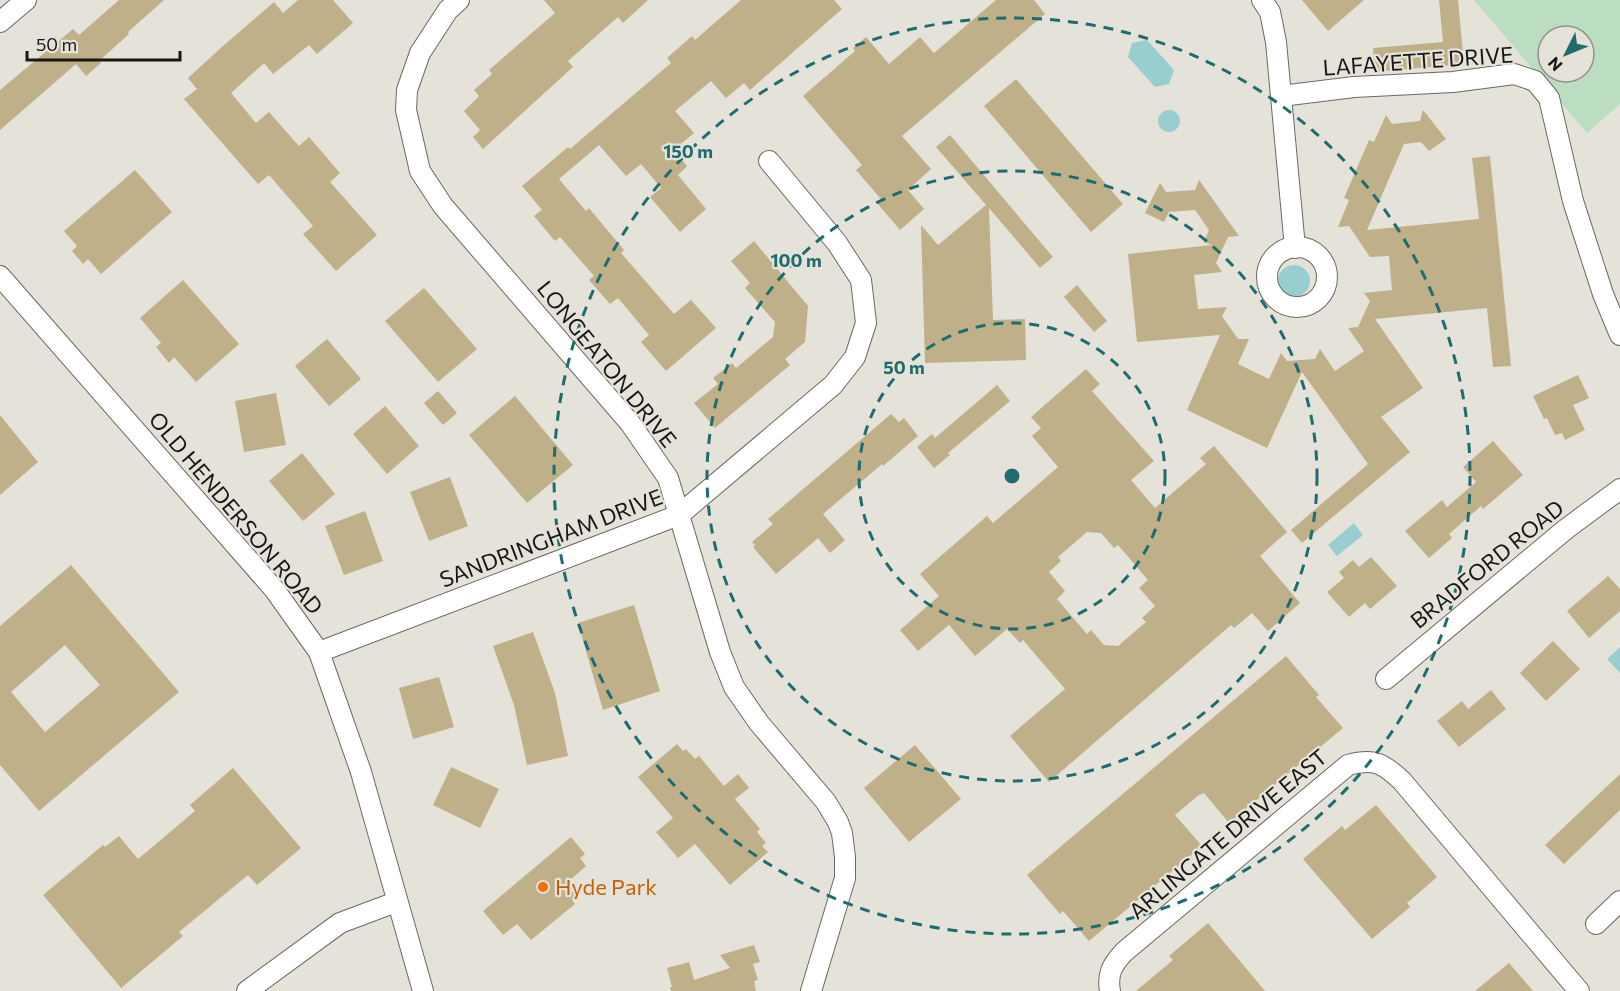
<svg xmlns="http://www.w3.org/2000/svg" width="1620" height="991" font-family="Commissioner,sans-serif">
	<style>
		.green { fill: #bbddc1; fill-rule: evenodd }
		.water { fill: #99ced0 }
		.building { fill: #c0b08a; fill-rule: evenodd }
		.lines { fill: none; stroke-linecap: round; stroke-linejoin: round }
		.street-casing { stroke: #6c6962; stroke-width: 22 }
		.street { stroke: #fff; stroke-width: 20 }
		.ring { fill: none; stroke: #1f6b6e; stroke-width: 3; stroke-dasharray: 10 8 }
		.food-dot { fill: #e8710a; stroke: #e5e2da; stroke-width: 2 }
		.labels { text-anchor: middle; stroke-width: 4.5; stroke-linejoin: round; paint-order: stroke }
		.street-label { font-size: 22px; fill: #181714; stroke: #e5e2da }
		.food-label { font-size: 22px; fill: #c56008; stroke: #e5e2da; text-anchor: start }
		.centre { fill: #1f6b6e; stroke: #e5e2da; stroke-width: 3 }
		.ring-label { font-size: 18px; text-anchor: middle; font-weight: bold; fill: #1f6b6e; stroke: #e5e2da; stroke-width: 4.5; stroke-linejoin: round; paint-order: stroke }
	</style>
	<rect width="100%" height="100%" fill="#e5e2da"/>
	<path class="green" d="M1474,0H1620V104L1587,133ZM1548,36H1584V72H1548Z"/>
	<g class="water">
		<path d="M1147,40L1174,70L1169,84L1155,87L1128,57L1132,43Z"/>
		<circle cx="1169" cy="121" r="11"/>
		<circle cx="1294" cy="281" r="16"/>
		<path d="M1354,523L1363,535L1337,556L1328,545Z"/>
		<path d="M1620,647V673L1607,659Z"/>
	</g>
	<g class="building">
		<path d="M119,0H164L128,32L129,34L99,61L101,63L86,76L76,64L0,130V90L73,29L79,35Z"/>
		<path d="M298,0H333L353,23L317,54L309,45L273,74L265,64H263L231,93L256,123L269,112L299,146L309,137L340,173L330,182L377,235L336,271L303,234L313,226L269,175L258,184L184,99L197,89L188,78L223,46L274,2L283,13Z"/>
		<path d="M544,0H648L623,23L618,17L568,61L573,67L483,149L473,137L480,130L464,111L479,96L474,90L492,74L489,70L555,13Z"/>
		<path d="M741,0H834L842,9L750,90L744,83L726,98L711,81L675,111L694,133L674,150L687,166L678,175L706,209L680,232L650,197L661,188L641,164L626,176L599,145L559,179L586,211L589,208L624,250L621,253L674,314L691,300L716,328L666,371L641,342L649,335L618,298L610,304L589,280L594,276L560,237L555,241L534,216L542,210L522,186L568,147L570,149L671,63L667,58L692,36L695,40Z"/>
		<path d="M996,0H1034L1045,14L902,136L931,169L908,190L924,209L900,230L877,203L881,199L856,170L862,165L803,96L855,51L853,48L866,37L889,64L920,37L934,53Z"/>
		<path d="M1302,0H1364L1328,31Z"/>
		<path d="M1439,0H1458L1464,64L1375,72L1373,48L1443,42Z"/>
		<path d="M1016,79L1123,204L1091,232L984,106Z"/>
		<path d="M1423,110L1446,139L1429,151L1421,142L1404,144L1367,230L1479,219L1472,158L1490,156L1511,366L1493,367L1487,308L1375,319L1423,388L1381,417L1410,452L1302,543L1291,530L1368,464L1302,372L1267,448L1187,410L1220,335L1137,342L1128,254L1212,245L1204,242L1209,230L1195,210L1169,212L1164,222L1145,213L1160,183L1166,192L1195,190L1199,180L1239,236L1228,237L1216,263L1222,272L1194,275L1198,309L1227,307L1222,316L1238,339H1249L1238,364L1269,379L1281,353L1287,361L1315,359L1320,349L1335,371L1364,351L1348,328L1358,327L1370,301L1364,293L1392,290L1389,256L1370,257L1349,226L1338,227L1349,200L1344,198L1369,140L1374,142L1386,115L1392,124L1420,121Z"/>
		<path d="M950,135L1053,257L1040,268L989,208L993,320L1025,319L1026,360L925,363L921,225L938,245L986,205L936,147Z"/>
		<path d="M135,170L172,212L101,274L88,259L83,264L72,251L77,246L64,231Z"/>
		<path d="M754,241L808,306L805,342L785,359L790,365L715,428L694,403L718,384L713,378L732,363L736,368L773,337L775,322L745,288L750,283L731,261Z"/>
		<path d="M183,280L239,344L196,382L174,357L169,363L156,347L161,343L140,318Z"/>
		<path d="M1077,285L1107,321L1094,332L1064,297Z"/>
		<path d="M424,288L477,349L438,382L385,321Z"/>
		<path d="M327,339L361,379L329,406L295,366Z"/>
		<path d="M1086,369L1100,384L1092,391L1154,461L1131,480L1155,508L1206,464L1200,458L1214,446L1287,532L1260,556L1300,603L1268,631L1252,613L1234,628L1231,625L1049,782L1010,736L1065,689L1023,640L1020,643L1007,629L975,656L949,625L918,651L900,630L939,596L920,574L987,516L993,523L1058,467L1032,436L1041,428L1031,417ZM1087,532L1101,533L1114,548L1118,545L1148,580L1139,588L1155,606L1142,618L1146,622L1118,646L1104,645L1091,630L1087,634L1057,599L1065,591L1049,572L1061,561L1058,557Z"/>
		<path d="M1578,375L1589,398L1573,405L1585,430L1565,440L1562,433L1555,435L1547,418L1544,419L1533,396Z"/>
		<path d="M997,385L1010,401L948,453L950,455L934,468L917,447L932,434L935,438Z"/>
		<path d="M438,391L457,413L443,425L424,403Z"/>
		<path d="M276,393L286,445L244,452L235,401Z"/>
		<path d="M515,396L573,465L527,503L469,435Z"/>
		<path d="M385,406L419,446L387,474L353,434Z"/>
		<path d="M891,414L899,422L904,418L918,436L883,466L882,464L823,514L845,540L830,553L818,538L776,574L753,547L755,545L752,542L773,524L768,519Z"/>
		<path d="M0,415L38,462L0,495Z"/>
		<path d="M1493,441L1523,475L1483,509L1481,506L1449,534L1452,538L1429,558L1405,531L1442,500L1447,507L1476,482L1463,467Z"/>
		<path d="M302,453L335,494L303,521L269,481Z"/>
		<path d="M450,477L468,526L429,541L410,492Z"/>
		<path d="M365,511L383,561L344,575L325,526Z"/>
		<path d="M1371,557L1397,586L1370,609L1365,603L1349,617L1327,592L1344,578L1339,572L1353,560L1359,567Z"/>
		<path d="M71,565L179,692L39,811L0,765V626ZM65,645L100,685L45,732L11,692Z"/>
		<path d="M1608,576L1620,589V611L1589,638L1567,611Z"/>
		<path d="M634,605L660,691L603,710L578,623Z"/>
		<path d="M533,632L555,693L568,756L527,765L514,705L493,646Z"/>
		<path d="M1553,641L1580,669L1546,701L1520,673Z"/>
		<path d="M1286,656L1319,695L1316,697L1343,728L1229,823L1204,793L1199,795L1175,815L1202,846L1089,941L1063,911L1060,914L1027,875Z"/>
		<path d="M439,677L454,727L413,739L399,688Z"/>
		<path d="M1491,690L1506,709L1459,747L1437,721L1462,701L1468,709Z"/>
		<path d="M677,744L683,751L686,749L695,759L699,756L724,786L738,774L749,788L735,799L760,829L757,832L766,843L762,846L768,852L730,885L695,844L678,858L656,832L673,818L638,777Z"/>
		<path d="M915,745L961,799L909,842L864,788Z"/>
		<path d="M451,767L499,789L480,828L433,805Z"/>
		<path d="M233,768L301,848L257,885L248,875L179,932L183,936L121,988L43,895L103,845L105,847L119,836L138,859L195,811L190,805Z"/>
		<path d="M1620,774V810L1564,864L1545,845Z"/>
		<path d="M1376,805L1437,877L1407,903L1410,907L1372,939L1303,859L1342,826L1345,830Z"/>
		<path d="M571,837L585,854L580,858L586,866L569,881L580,894L572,900L575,904L531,940L517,924L503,935L483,911Z"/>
		<path d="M1208,923L1265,991H1136L1173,960L1169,956Z"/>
		<path d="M754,945L760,962L753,964L758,980L754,981L756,991H671L670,987H672L667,968L689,962L694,980L730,968L720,955Z"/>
		<path d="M1509,963L1533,991H1475Z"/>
	</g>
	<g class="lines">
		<g class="street-casing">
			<g id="street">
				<path d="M459,0L448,10L420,53L407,90L406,110L420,171L443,206L630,423L668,478L720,652L734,687L759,723L826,802L838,822L842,833L845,857V878L811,991"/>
				<path d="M1262,0L1270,12L1276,42L1295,248"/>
				<path d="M0,22L26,0"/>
				<path d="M1281,96L1354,87L1453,82L1514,74L1535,81L1549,98L1573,201L1603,294L1620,335"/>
				<circle cx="1297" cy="277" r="30"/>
				<path d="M0,276L274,589L319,652L361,772L423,991"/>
				<path d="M319,652L679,515L833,385L855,357L866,323L861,280L837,243L769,161"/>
				<path d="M1386,679L1566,529L1620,489"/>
				<path d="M1596,924L1620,901"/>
				<path d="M247,991L340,923L396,902"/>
				<path d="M1110,991C1107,974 1112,965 1124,952L1348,765C1374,758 1383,763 1402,781L1579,991"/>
			</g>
		</g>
		<use href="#street" class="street"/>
	</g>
	<g class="ring">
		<circle cx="1012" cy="476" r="153"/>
		<circle cx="1012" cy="476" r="305"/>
		<circle cx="1012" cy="476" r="458"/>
	</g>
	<circle class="food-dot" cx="543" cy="887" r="6"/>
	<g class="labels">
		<g class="street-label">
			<text transform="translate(1418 61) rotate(-4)" y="8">LAFAYETTE DRIVE</text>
			<text transform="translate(607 364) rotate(51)" y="8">LONGEATON DRIVE</text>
			<text transform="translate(236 513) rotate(50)" y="8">OLD HENDERSON ROAD</text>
			<text transform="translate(551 538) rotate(-21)" y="8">SANDRINGHAM DRIVE</text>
			<text transform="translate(1487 564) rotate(-39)" y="8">BRADFORD ROAD</text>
			<text transform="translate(1228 834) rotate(-40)" y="8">ARLINGATE DRIVE EAST</text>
		</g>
		<g class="food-label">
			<text x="555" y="895">Hyde Park</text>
		</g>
	</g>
	<circle cx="1012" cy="476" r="9" class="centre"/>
	<g class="ring-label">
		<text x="688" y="158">150 m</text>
		<text x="796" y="267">100 m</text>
		<text x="904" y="374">50 m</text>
	</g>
	<g transform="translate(1566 54) rotate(227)"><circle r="28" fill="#e5e2da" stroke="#93918b" stroke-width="1.5"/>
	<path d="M0-4.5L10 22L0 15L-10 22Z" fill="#1f6b6e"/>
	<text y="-9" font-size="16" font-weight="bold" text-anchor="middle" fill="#181714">N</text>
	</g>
	<path d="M27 51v9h153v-9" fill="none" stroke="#181714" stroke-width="3"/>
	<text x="36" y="51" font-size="18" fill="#181714" stroke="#e5e2da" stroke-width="4.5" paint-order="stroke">50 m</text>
</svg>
